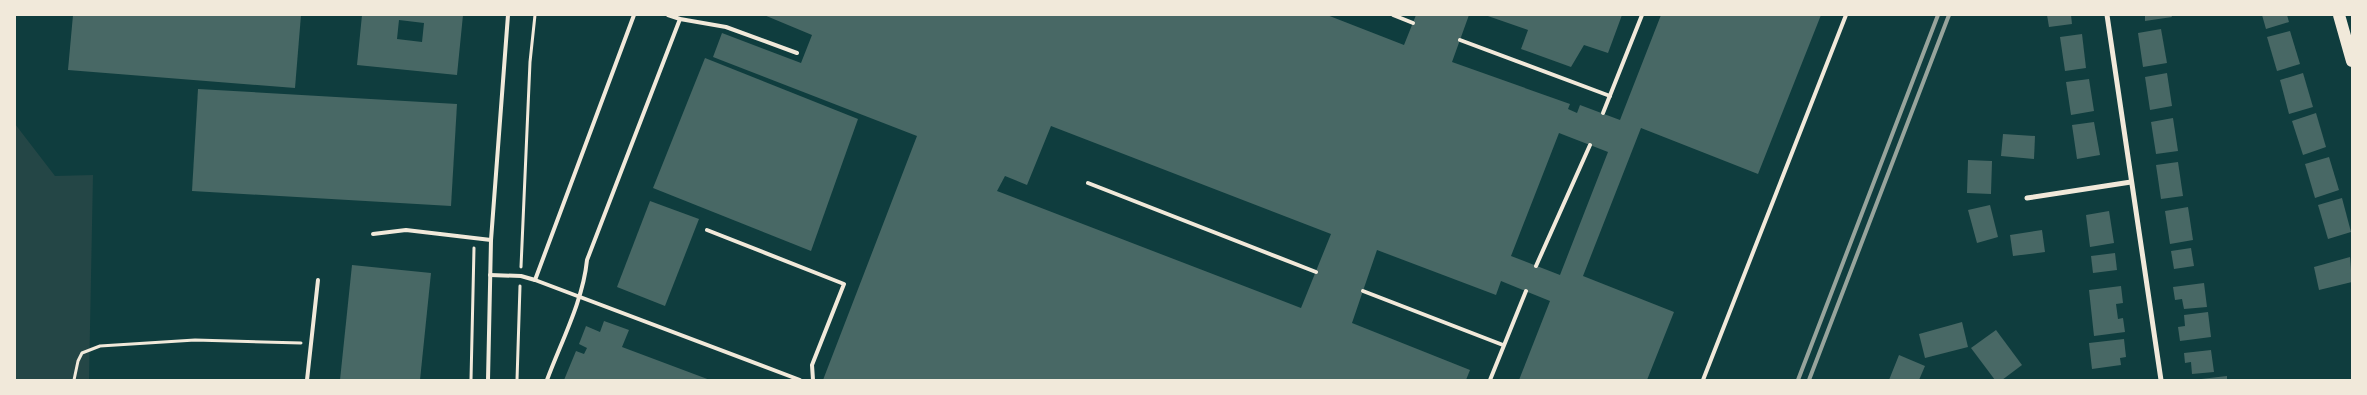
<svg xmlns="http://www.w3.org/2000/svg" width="2367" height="395" font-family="'Noto Sans',sans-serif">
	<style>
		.green { fill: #244646 }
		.building { fill: #486865; fill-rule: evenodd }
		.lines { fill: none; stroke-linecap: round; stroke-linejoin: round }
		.path { stroke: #f1e9da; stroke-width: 3 }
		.service { stroke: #f1e9da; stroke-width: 4 }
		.minor { stroke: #f1e9da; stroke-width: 5 }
		.primary { stroke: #f1e9da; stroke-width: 12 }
		.rail { stroke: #97a49c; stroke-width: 4 }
	</style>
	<rect width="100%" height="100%" fill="#0f3d3e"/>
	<path class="green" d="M15,124L55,176L93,175L89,380H15Z"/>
	<g class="building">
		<path d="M73,15H301L295,88L68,70Z"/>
		<path d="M362,15H463L457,75L357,65ZM399,20L424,23L422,42L397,39Z"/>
		<path d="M764,15H1327L1404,45L1416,15H1469L1452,62L1570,104L1568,109L1577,113L1580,105L1620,120L1661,15H1821L1758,174L1641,128L1583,276L1674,312L1647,380H1519L1550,301L1501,281L1496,295L1377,250L1352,323L1470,370L1466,380H823L917,136L713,57L722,33L801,63L812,35ZM1051,126L1331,234L1301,308L997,191L1005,176L1027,185ZM1559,133L1608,152L1560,275L1511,256Z"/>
		<path d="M1485,15H1622L1608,53L1584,45L1571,67L1521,49L1528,30Z"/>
		<path d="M2047,15H2071L2072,24L2049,27Z"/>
		<path d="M2145,15H2171L2172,17L2145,21Z"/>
		<path d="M2262,15H2287L2289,22L2266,29Z"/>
		<path d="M2161,29L2167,63L2143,67L2138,33Z"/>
		<path d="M2290,31L2300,64L2277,71L2267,37Z"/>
		<path d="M2082,34L2086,68L2065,71L2060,37Z"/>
		<path d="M705,58L858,119L811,251L653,188Z"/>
		<path d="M2167,73L2172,106L2150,110L2145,77Z"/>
		<path d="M2303,73L2313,107L2289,114L2280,80Z"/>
		<path d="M2089,79L2094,111L2071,115L2066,82Z"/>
		<path d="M198,89L457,104L451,206L192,191Z"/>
		<path d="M2316,113L2326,147L2303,155L2292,121Z"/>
		<path d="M2173,118L2178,151L2156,154L2151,122Z"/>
		<path d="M2094,122L2100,155L2077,159L2072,125Z"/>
		<path d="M2003,134L2035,136L2034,159L2001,156Z"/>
		<path d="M2329,157L2339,190L2315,198L2305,164Z"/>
		<path d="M1968,160L1992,161L1991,194L1967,193Z"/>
		<path d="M2178,162L2183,196L2161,199L2156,165Z"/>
		<path d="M2342,198L2351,232L2328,239L2318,205Z"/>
		<path d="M650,201L699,219L665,306L617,287Z"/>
		<path d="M1990,205L1998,237L1977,243L1968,210Z"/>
		<path d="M2188,207L2193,240L2170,244L2165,211Z"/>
		<path d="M2109,211L2114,243L2090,247L2086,215Z"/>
		<path d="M2042,230L2045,252L2013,256L2010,235Z"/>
		<path d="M2191,248L2194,266L2174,269L2171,251Z"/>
		<path d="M2115,253L2117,270L2093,273L2091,256Z"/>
		<path d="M2350,257L2352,282L2319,290L2314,267Z"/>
		<path d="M352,265L431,273L420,380H340Z"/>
		<path d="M2204,283L2207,307L2184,309L2182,299L2175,300L2173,287Z"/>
		<path d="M2121,286L2123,303L2116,304L2118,319L2123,318L2125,332L2094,336L2089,290Z"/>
		<path d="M2208,312L2211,337L2180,341L2178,327L2185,326L2184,315Z"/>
		<path d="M604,321L629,330L622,347L710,380H564L576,351L584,354L587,348L579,344L586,326L600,332Z"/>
		<path d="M1962,322L1968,347L1925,358L1919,334Z"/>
		<path d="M1996,330L2022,365L2002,380H1995L1971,348Z"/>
		<path d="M2124,339L2126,357L2120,358L2121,365L2092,369L2089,343Z"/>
		<path d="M2211,350L2214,372L2192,374L2191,362L2185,363L2184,353Z"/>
		<path d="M1899,355L1925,366L1919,380H1889Z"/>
		<path d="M2227,376V380H2202L2201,379Z"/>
	</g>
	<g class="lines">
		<g class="path">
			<path d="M521,267L530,62L535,15"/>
			<path d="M74,380L78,361L82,353L100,346L195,340L301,343"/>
			<path d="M471,380L474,248"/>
			<path d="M517,380L520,286"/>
		</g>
		<g class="service">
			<path d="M668,15L680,19L726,27L797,53"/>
			<path d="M1393,15L1413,23"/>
			<path d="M1460,40L1610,96"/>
			<path d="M1603,113L1642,15"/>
			<path d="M1088,183L1316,272"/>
			<path d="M707,230L844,284L812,365L813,380"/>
			<path d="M373,234L406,230L491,240"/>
			<path d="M1536,266L1590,145"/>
			<path d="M490,275L521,276L535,280L800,380"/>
			<path d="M535,280L634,15"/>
			<path d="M1363,291L1503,345"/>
			<path d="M307,380L318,280"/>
			<path d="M488,380L491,240L508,15"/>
			<path d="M547,380C561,342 583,301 587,260L680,19"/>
			<path d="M1490,380L1526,291"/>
			<path d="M1703,380L1846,15"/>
		</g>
		<g class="minor">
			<path d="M2107,15L2161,380"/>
			<path d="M2027,198L2131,182"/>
		</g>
		<path class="primary" d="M2339,15L2352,61"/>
		<g class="rail">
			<path d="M1798,380L1938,15"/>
			<path d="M1809,380L1949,15"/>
		</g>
	</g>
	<rect width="2367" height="395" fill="none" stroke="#f1e9da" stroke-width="32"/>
</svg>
